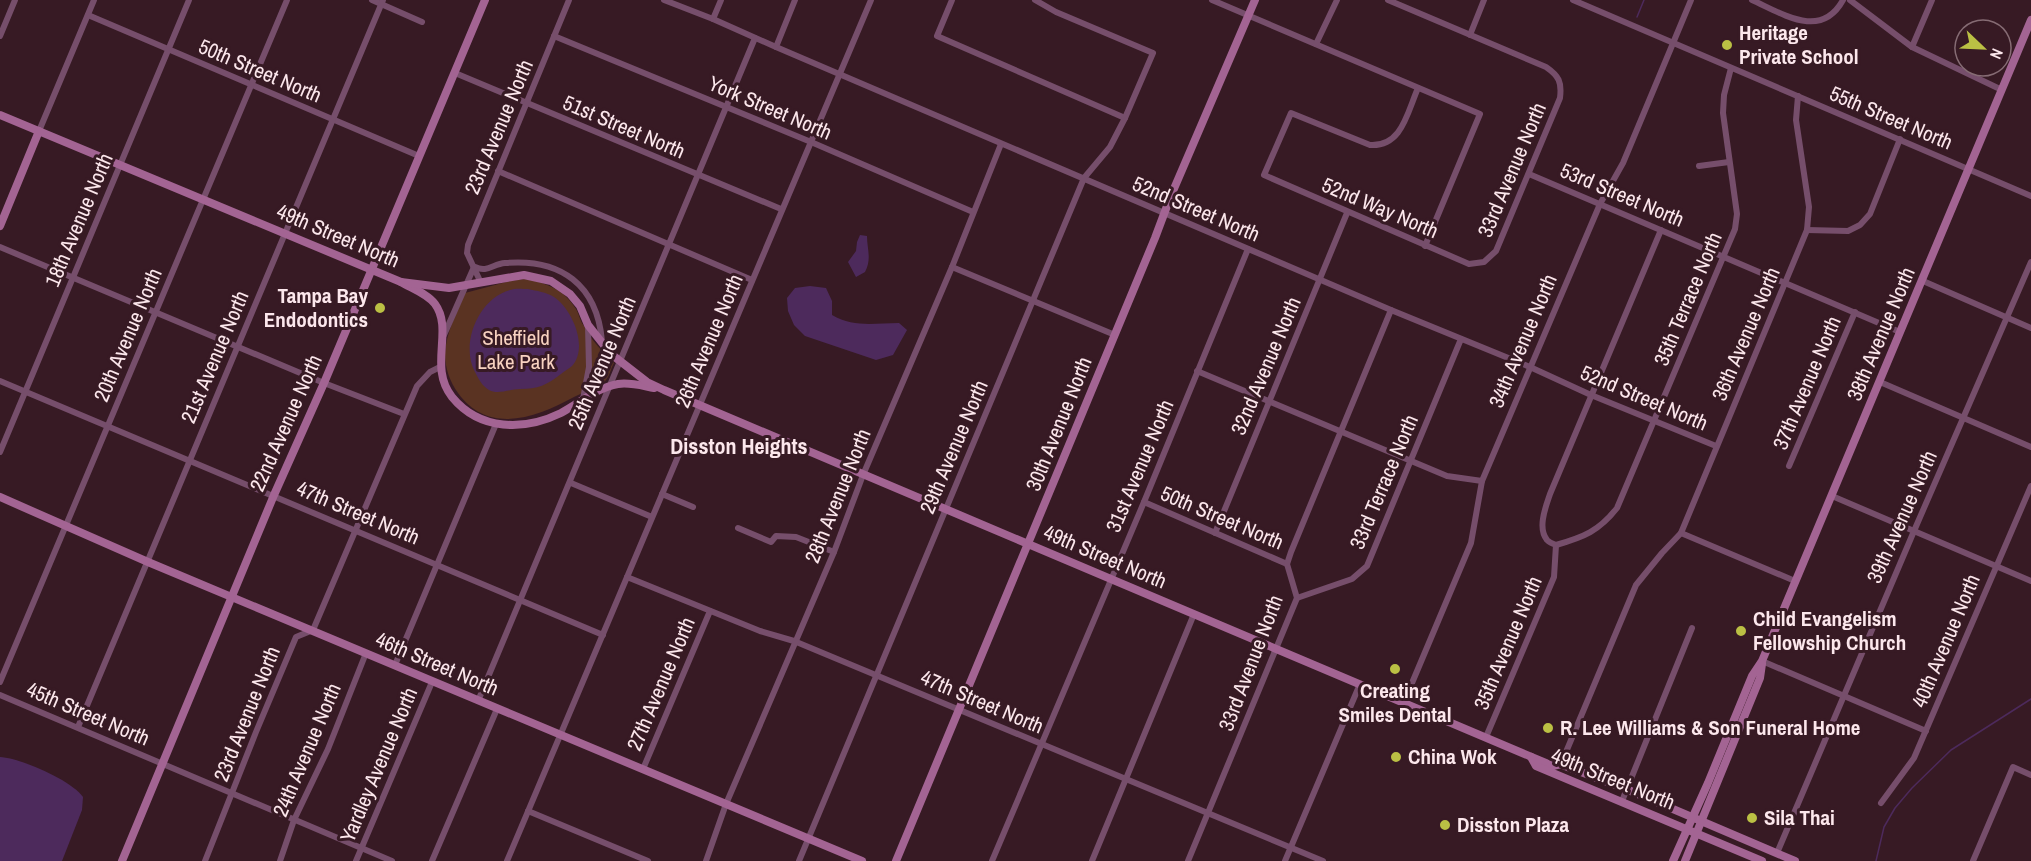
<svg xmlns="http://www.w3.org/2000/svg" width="2031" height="861" font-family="'Archivo Narrow',sans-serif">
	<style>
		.green { fill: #5a3322 }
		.water { fill: #4d2a5c }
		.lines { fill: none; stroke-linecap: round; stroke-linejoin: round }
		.stream { stroke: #4d2a5c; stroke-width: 1.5 }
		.street { stroke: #764e6b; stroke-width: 6 }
		.secondary { stroke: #a36493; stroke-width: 8 }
		.poi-dot { fill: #bbc044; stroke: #371a24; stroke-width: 2 }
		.labels { text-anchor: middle; stroke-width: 6; stroke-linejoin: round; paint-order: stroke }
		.poi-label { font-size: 21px; font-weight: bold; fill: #fce7ec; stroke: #371a24; text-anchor: start }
		.street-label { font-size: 21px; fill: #fce7ec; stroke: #371a24 }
		.park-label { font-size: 21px; fill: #f8d2c1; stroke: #371a24 }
		.neighbourhood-label { font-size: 22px; font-weight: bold; fill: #fce7ec; stroke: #371a24 }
	</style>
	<rect width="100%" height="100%" fill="#371a24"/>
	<path class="green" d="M525,279C546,283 564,289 576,309C579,314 580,321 584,326C591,340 602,351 614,363C611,368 610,375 606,380C600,388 583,392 574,397C537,417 489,436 458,393C450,382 445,368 445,354C446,332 457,313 465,293L510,281Z"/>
	<g class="water">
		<path d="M860,235L867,236C867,249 872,259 865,272L856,277L848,262L856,251L857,242Z"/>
		<path d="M810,286L826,288L832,301V315C854,328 875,323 899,323L907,330L893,355L876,360L805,336L794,325L788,311L787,298L795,288Z"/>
		<path d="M528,289C537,291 546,292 554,297C572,309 589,347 572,366C569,369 564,371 561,374C547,385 538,389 520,389C510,389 498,395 489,390C482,386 478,378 475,372C460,344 478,299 510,290C515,288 523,289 528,289Z"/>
		<path d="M0,757C20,758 71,780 83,797L82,810L62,861H0Z"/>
	</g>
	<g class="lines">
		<g class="stream">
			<path d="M1637,17L1644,0"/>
			<path d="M1876,861L1884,827L1895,808L1912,788L1951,750L2031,699"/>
		</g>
		<g class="street">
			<path d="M372,0L422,22"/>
			<path d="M664,0L713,19L776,47L1391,310L1530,367L1591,395L1716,446"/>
			<path d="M952,0L937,36L1125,118"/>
			<path d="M1212,0L1480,114L1425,246"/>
			<path d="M1388,0L1546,67C1559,76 1562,82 1560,98L1496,251L1484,262L1469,264L1264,175L1291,113L1370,145C1402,147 1407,113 1418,88"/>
			<path d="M1573,0L2031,196"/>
			<path d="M1752,0C1783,14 1821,40 1843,0"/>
			<path d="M1850,0L1912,47L2002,90"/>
			<path d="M88,15L419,156"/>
			<path d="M713,19L721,0"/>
			<path d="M1470,35L1484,0"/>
			<path d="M0,36L15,0"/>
			<path d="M554,36L811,142L973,212"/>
			<path d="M1316,44L1337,0"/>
			<path d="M776,47L795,0"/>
			<path d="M1912,47L1932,0"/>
			<path d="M455,73L781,209"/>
			<path d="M39,131L94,0"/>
			<path d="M1699,166L1729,162"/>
			<path d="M498,171L752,280"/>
			<path d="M1529,174L1900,332"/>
			<path d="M1807,230L1848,231L1860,225L1870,214L1900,139"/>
			<path d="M0,247L324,383L404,414"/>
			<path d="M475,267C487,273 493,264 505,263C561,258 597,285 602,341"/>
			<path d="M952,267L1115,335"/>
			<path d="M1923,281L2031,328"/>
			<path d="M481,283L467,253L468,245L569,0"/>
			<path d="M444,335L474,267"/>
			<path d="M1197,371L1447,476L1482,481"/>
			<path d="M0,381L603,635"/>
			<path d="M1880,382L2031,447"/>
			<path d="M583,399L589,367L588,326"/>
			<path d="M0,452L189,0"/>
			<path d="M1789,466L1855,312"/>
			<path d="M571,483L652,517"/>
			<path d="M662,494L693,507"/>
			<path d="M1832,496L2031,581"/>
			<path d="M1144,502L1287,564"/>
			<path d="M738,528L771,542L776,536L796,537L834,552"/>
			<path d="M1215,533L1347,213"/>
			<path d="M1681,533L1795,581"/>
			<path d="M1556,545C1584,537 1599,531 1617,508L1735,229L1737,214L1723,113L1724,95L1731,68"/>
			<path d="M627,577L760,631L794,641L1323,861"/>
			<path d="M1297,598L1352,579L1367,566L1461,339"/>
			<path d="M1762,661L1926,731"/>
			<path d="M395,665L496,424"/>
			<path d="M0,682L287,0"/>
			<path d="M0,695L392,861"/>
			<path d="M478,701L755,38"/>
			<path d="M1404,702L1471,543L1482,481L1600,204L1623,163L1691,0"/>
			<path d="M78,727L383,0"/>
			<path d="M1486,737L1554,577L1556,545C1553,544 1549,542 1547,540C1537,528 1546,506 1550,494L1661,230"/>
			<path d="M1561,764L1636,585L1662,553L1681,533L1807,230L1809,207L1796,120L1798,96"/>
			<path d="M643,769L710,611"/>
			<path d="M1622,801L1692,628"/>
			<path d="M1881,803L1914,758L2031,486"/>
			<path d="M528,811L648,861"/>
			<path d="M1777,853L1914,531L2031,262"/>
			<path d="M205,861L256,732L296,637L313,630L417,386L430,372L440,367"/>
			<path d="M280,861L294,820L328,749L366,653"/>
			<path d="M356,861L432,682"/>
			<path d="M432,861L497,709"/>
			<path d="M507,861L871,0"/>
			<path d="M706,861L726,804L834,552L863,475L952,267L1001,144"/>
			<path d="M799,861L1084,178L1110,147L1125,118L1153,53L1056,12L1035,0"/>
			<path d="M992,861L1144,502L1248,249"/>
			<path d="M1092,861L1194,614"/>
			<path d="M1188,861L1297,598L1287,564L1291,552L1391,310"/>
			<path d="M1285,861L1360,684"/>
			<path d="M1973,861L2013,767L2031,775"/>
		</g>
		<g class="secondary">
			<path d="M0,115L401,282C411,288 428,294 435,304C454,330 428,367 452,397C480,431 524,431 561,413C580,403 596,388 618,384C630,382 643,386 654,388"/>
			<path d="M0,226L39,131"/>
			<path d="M401,282L449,288L524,275L551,281L570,294L580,306L588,325L611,354L647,382L664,390L1553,766L1561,764"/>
			<path d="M0,497L148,562L862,861"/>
			<path d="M1531,757L1536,766L1762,861"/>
			<path d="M1557,763L1626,789L1795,861"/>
			<path d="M122,861L274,495L324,383L485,0"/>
			<path d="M896,861L1155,238L1170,198L1255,0"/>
			<path d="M1673,861L1708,783L1752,676L1762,661L2031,20"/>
			<path d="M1685,861L1760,678L1762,664"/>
		</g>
	</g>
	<g class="poi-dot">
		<circle cx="1727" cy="45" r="6"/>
		<circle cx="380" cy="308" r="6"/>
		<circle cx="1741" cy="631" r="6"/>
		<circle cx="1395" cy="669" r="6"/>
		<circle cx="1548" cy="728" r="6"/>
		<circle cx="1396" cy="757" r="6"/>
		<circle cx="1752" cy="818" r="6"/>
		<circle cx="1445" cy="825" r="6"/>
	</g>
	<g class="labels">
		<g class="poi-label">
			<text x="1739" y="40">Heritage<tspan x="1739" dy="24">Private School</tspan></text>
			<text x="368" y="303" text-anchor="end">Tampa Bay<tspan x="368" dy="24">Endodontics</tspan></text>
			<text x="1753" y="626">Child Evangelism<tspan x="1753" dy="24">Fellowship Church</tspan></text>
			<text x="1395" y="698" text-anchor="middle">Creating<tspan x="1395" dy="24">Smiles Dental</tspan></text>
			<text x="1560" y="735">R. Lee Williams &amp; Son Funeral Home</text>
			<text x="1408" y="764">China Wok</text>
			<text x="1764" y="825">Sila Thai</text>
			<text x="1457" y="832">Disston Plaza</text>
		</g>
		<g class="street-label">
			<text transform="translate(260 71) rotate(23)" y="7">50th Street North</text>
			<text transform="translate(770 108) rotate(23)" y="7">York Street North</text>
			<text transform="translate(1891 118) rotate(23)" y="7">55th Street North</text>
			<text transform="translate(499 127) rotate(-67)" y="7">23rd Avenue North</text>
			<text transform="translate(624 127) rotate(23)" y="7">51st Street North</text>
			<text transform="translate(1512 170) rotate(-67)" y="7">33rd Avenue North</text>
			<text transform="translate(1622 195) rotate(23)" y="7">53rd Street North</text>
			<text transform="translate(1380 208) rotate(23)" y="7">52nd Way North</text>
			<text transform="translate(1196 209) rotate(23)" y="7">52nd Street North</text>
			<text transform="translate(79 220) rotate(-67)" y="7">18th Avenue North</text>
			<text transform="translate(338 236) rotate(23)" y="7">49th Street North</text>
			<text transform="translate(1688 299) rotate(-67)" y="7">35th Terrace North</text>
			<text transform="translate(1746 334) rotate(-67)" y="7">36th Avenue North</text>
			<text transform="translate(1881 334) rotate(-67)" y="7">38th Avenue North</text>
			<text transform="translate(128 335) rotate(-67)" y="7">20th Avenue North</text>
			<text transform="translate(709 341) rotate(-67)" y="7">26th Avenue North</text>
			<text transform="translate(1523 341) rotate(-67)" y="7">34th Avenue North</text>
			<text transform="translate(215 357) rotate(-67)" y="7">21st Avenue North</text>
			<text transform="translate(602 363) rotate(-67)" y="7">25th Avenue North</text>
			<text transform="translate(1266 366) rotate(-67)" y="7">32nd Avenue North</text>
			<text transform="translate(1807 383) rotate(-67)" y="7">37th Avenue North</text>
			<text transform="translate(1644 398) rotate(23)" y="7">52nd Street North</text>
			<text transform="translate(286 423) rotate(-66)" y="7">22nd Avenue North</text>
			<text transform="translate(1059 424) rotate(-68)" y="7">30th Avenue North</text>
			<text transform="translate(954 447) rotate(-67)" y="7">29th Avenue North</text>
			<text transform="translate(1140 466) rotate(-67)" y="7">31st Avenue North</text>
			<text transform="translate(1384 482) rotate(-67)" y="7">33rd Terrace North</text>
			<text transform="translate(838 496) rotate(-68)" y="7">28th Avenue North</text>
			<text transform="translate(358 513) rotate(23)" y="7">47th Street North</text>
			<text transform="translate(1902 517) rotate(-66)" y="7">39th Avenue North</text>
			<text transform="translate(1222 518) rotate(23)" y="7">50th Street North</text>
			<text transform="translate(1105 557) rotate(23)" y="7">49th Street North</text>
			<text transform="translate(1946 641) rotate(-67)" y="7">40th Avenue North</text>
			<text transform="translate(1508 643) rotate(-67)" y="7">35th Avenue North</text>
			<text transform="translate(1251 663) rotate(-69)" y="7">33rd Avenue North</text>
			<text transform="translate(437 664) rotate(23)" y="7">46th Street North</text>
			<text transform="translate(661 684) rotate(-67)" y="7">27th Avenue North</text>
			<text transform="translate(982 702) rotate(23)" y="7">47th Street North</text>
			<text transform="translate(88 714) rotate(23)" y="7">45th Street North</text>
			<text transform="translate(247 714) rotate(-68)" y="7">23rd Avenue North</text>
			<text transform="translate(307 750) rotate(-67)" y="7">24th Avenue North</text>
			<text transform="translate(379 765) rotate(-67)" y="7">Yardley Avenue North</text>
			<text transform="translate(1613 779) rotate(22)" y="7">49th Street North</text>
		</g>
		<g class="park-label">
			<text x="516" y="345">Sheffield<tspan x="516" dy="24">Lake Park</tspan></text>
		</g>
		<g class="neighbourhood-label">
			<text x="739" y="454">Disston Heights</text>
		</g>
	</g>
	<g transform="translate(1983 48) rotate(113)"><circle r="28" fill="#371a24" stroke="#866c74" stroke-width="1.5"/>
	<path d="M0-4.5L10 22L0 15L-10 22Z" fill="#bbc044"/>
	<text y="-9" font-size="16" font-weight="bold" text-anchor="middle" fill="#fce7ec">N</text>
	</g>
</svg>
